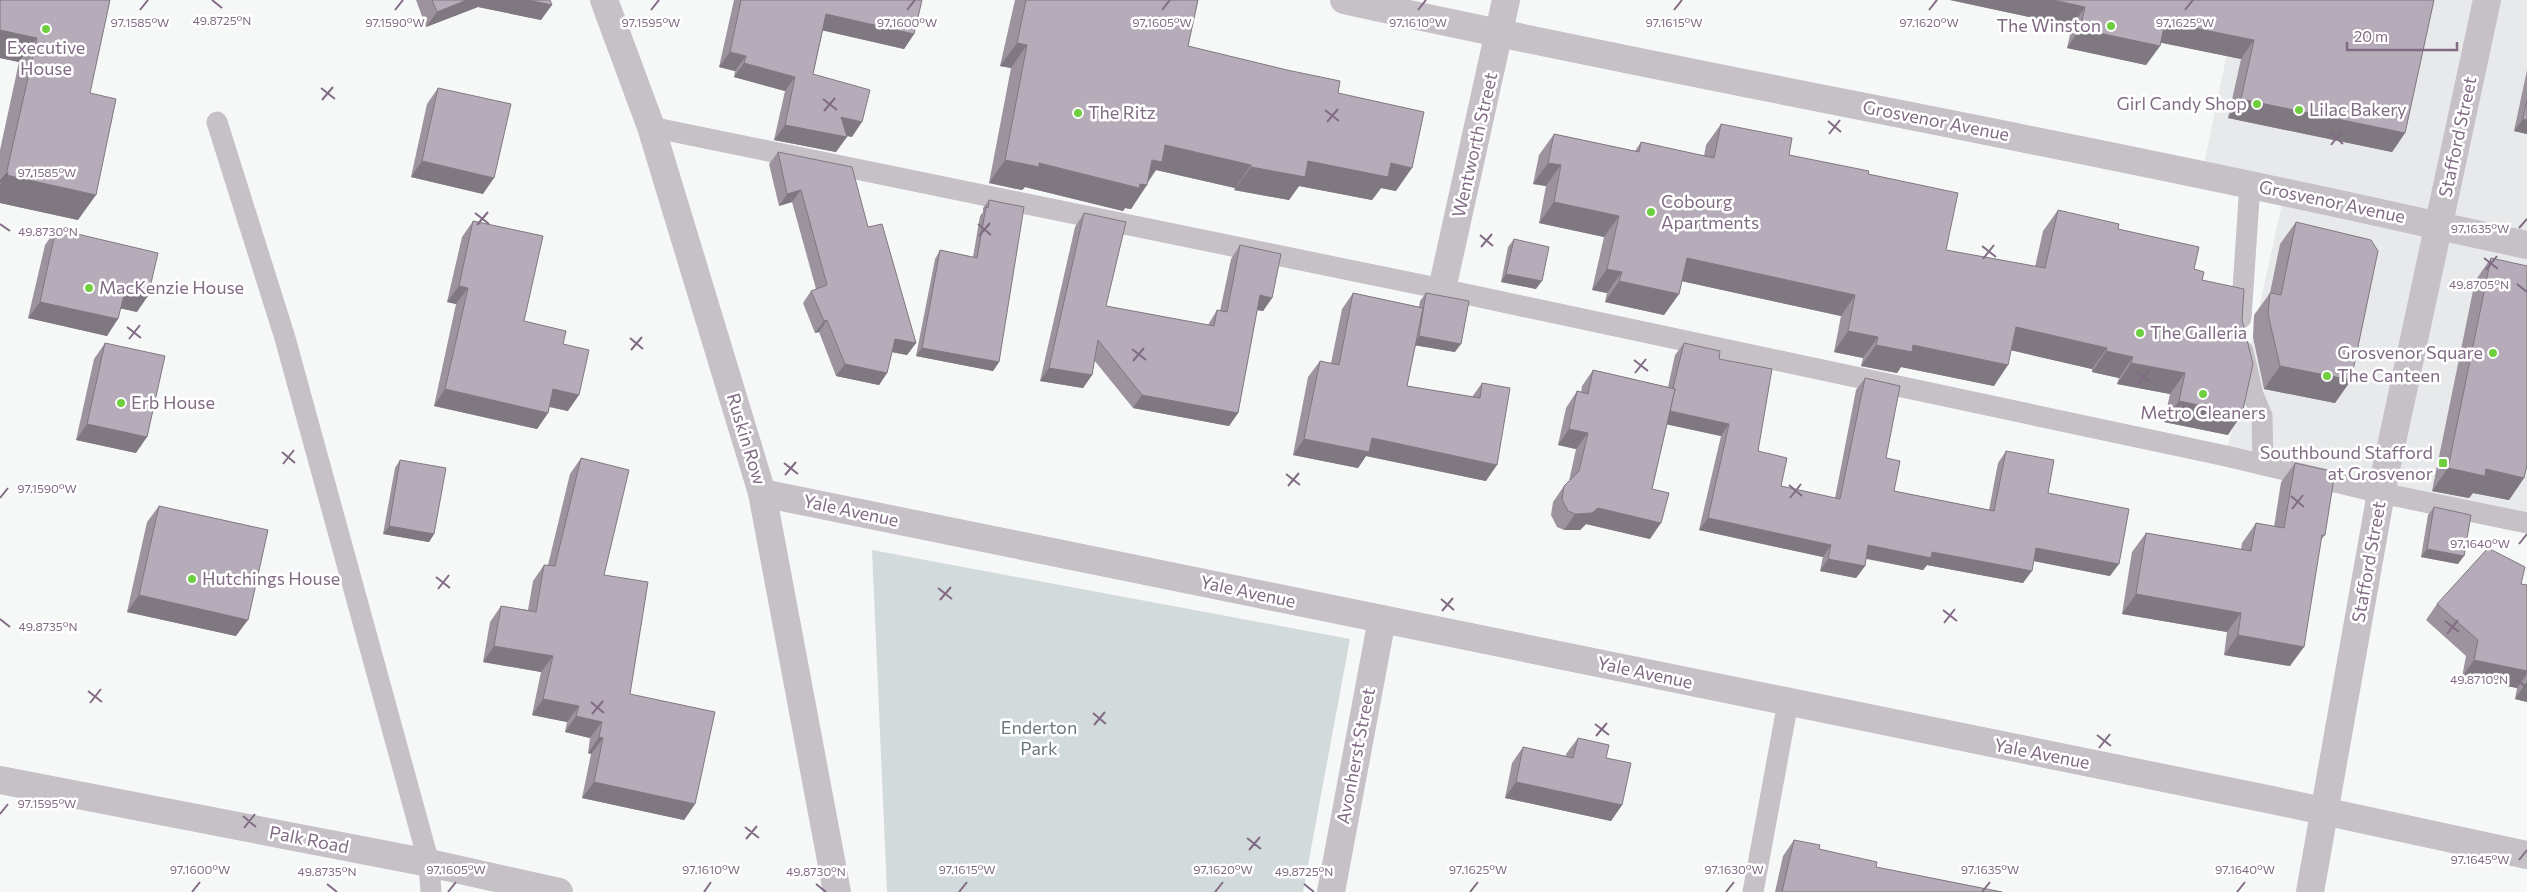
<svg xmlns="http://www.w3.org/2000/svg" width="2527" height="892" font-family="Commissioner,sans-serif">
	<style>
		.built { fill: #e8e9ea }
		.green { fill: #d3dadb }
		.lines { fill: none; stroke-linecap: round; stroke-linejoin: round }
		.service { stroke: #c6c0c7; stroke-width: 21 }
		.minor { stroke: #c6c0c7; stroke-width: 28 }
		.tertiary { stroke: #c6c0c7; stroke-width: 28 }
		.wall { fill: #9d939e }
		.shaded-wall { fill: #7f7881 }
		.building { fill: #b6abb8; stroke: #7f7881 }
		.ticks { fill: none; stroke: #816b84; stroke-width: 2 }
		.poi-dot { fill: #6ecf3f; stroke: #fff; stroke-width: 2 }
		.labels { text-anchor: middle; stroke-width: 5; stroke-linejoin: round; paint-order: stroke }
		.poi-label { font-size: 18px; fill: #816b84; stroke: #fff; text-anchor: start }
		.street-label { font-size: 18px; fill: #816b84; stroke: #fff }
		.park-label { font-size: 18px; fill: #69777b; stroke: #fff }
		.ticks-label { font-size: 12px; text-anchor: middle; fill: #816b84; stroke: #fff; stroke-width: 5; stroke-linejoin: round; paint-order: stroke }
	</style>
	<rect width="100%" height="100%" fill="#f6f8f7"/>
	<path class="built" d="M2238,0H2527V523L2226,456L2285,191L2202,174Z"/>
	<path class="green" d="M872,550L1350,639L1303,892H887Z"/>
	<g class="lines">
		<g class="service">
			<path d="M217,122L285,338L429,863L431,892"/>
			<path d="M651,127L1442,289L2226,456L2381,493L2527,523"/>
			<path d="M2241,318L2250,184"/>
			<path d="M2243,351L2253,395L2262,416L2263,465"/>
			<path d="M1753,892L1788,702"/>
		</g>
		<g class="minor">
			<path d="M604,0L651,127L762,493L837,892"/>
			<path d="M2439,226L2527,245"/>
			<path d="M1442,289L1506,0"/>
			<path d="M762,493L2272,800L2527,855"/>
			<path d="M0,780L429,863L559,892"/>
			<path d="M1331,892L1382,619"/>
		</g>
		<g class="tertiary">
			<path d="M1344,0C1708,80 2075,144 2439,226"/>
			<path d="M2310,892L2381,493L2487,0"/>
		</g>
	</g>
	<g class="wall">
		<path d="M0,0L90,93L78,220L0,203V150L19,62L0,58Z"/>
		<path d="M416,0H550L541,20L478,7L426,27Z"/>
		<path d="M734,0H922L914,34L904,49L823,30L813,74L852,137L846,136L836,152L774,140L785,91L734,77L735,71L719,67Z"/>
		<path d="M1015,0H1198L1188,46L1338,93L1396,191L1381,188L1372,200L1299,186L1289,200L1234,190L1235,188L1156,170L1131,209L1125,208L1123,211L1025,187L1022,190L989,183L1011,68L1000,66Z"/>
		<path d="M1950,0H2434L2405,133L2392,152L2228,118L2241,59L2160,42V46L2146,65L2067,48L2072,26Z"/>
		<path d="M2527,70V134L2514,131Z"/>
		<path d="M438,88L483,194L411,177L427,104Z"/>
		<path d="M1721,124L1789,155L1868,174L1946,250L2035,267L2043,231L2058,210L2118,229L2194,269L2202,280L2228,435L2164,422L2170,394L2117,384L2119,378L2092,372V369L2011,350L1994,386L1901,367L1897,373L1861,366L1863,358L1834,352L1841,316L1682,281L1679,294L1664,315L1605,302L1607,293L1592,290L1604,237L1539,223L1546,186L1533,184L1539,155L1554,134L1635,151L1641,142L1704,156L1706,145Z"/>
		<path d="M778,152L868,227L916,343L907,355L892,352L887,373L879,385L836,376L819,332L815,333L803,303L811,291L816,289L792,202L779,206L769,164Z"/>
		<path d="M989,200L999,362L993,371L916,356L935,259L940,250L973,257L980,216L983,212V208Z"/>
		<path d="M1084,213L1106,306L1208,325L1217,310L1220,311L1231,259L1240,245L1272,298L1263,311L1257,310L1238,413L1229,426L1133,408L1094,360L1092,375L1083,388L1040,381L1075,227Z"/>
		<path d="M473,221L524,321L563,344L568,411L549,407L548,413L537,429L434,406L456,304L447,302L462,237Z"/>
		<path d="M2296,222L2351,380L2335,403L2264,389L2253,337L2254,315L2270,293L2280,244Z"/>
		<path d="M56,229L137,312L121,308L107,336L28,318L45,245Z"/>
		<path d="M1514,239L1536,289L1501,282L1508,247Z"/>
		<path d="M2491,258L2524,478L2509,500L2473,493L2469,498L2432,491L2475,281Z"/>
		<path d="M1353,293L1419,307L1420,301L1426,293L1455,352L1415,345L1407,386L1472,397L1482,383L1486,481L1366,456L1358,468L1293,455L1308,377L1320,361L1331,363L1342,309Z"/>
		<path d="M105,343L136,453L76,440L94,359Z"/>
		<path d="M1684,343L1719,359L1758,451L1781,486L1835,498L1856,390L1865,378L1886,458L1894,491L1989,510L1998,463L2006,451L2048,493L2110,576L2034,561L2023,583L1927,565L1923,570L1866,559L1865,566L1856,578L1820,571L1823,557L1699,530L1721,436L1667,424L1652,489L1650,539L1586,524L1580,530H1564L1557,527L1551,515L1553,502L1564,486L1569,481L1576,449L1558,445L1566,408L1577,391L1581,392L1582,386L1593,370L1668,387L1675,355Z"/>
		<path d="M581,458L604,575L630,694L695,804L684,820L582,798L591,754L588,753L590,738L565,732L567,722L532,715L541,672L483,662L490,622L501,606L528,610L533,581L544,565H548L570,474Z"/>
		<path d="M400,460L434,534L429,542L383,534L395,468Z"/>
		<path d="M2295,463L2325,535L2321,540L2290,666L2224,655L2227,632L2122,614L2132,552L2146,533L2241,549L2242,543L2256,523L2274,527L2281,482Z"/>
		<path d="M159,506L236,636L127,612L147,522Z"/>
		<path d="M2434,507L2458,564L2421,557L2428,515Z"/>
		<path d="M2521,584L2527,585V702L2515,699L2517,688L2462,677L2466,656L2426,620L2437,604Z"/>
		<path d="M1578,738L1606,758L1622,805L1611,821L1505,798L1512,763L1523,747L1566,756V754Z"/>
		<path d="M1794,840L1819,849L1876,867L2002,892H1775L1783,856Z"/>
	</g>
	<g class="shaded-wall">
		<path d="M467,0H528L552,5L541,20L478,7L426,27L437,12Z"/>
		<path d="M1950,0H2053L2085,7L2072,26Z"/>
		<path d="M826,14L914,34L904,49L816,29Z"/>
		<path d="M2165,22L2254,40L2241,59L2152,41Z"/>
		<path d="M2080,29L2160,46L2146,65L2067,48Z"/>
		<path d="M0,30L37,38L19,62L0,58Z"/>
		<path d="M1017,43L1027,45L1011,68L1000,66Z"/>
		<path d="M730,52L746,56L735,71L719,67Z"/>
		<path d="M744,63L795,77L785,91L734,77Z"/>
		<path d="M2241,99L2405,133L2392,152L2228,118Z"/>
		<path d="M841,117L862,122L852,137L831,131Z"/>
		<path d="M2523,119L2527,120V134L2514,131Z"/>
		<path d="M785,125L847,137L836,152L774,140Z"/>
		<path d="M1165,145L1251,165L1235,188L1156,170L1145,185L1152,160Z"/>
		<path d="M1005,160L1039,163L1147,185L1131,209L1125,208L1123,211L1025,187L1022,190L989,183Z"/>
		<path d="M422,161L494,178L483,194L411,177Z"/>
		<path d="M1308,161L1391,163L1412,168L1396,191L1381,188L1372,200L1299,186L1289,200L1234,190L1251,167Z"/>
		<path d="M1548,163L1561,165L1546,186L1533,184Z"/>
		<path d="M6,175L96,195L78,220L0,203V185Z"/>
		<path d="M801,190L792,202L779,206L787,194Z"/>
		<path d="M1554,202L1619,216L1604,237L1539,223Z"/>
		<path d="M1687,258L1855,295L1841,316L1672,279Z"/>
		<path d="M1607,269L1622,272L1607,293L1592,290Z"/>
		<path d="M1506,274L1542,281L1536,289L1501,282Z"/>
		<path d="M1619,281L1679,294L1664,315L1605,302Z"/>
		<path d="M459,286L468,288L456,304L447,302Z"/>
		<path d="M125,291L148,296L137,312L114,307Z"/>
		<path d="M1260,295L1272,298L1263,311L1251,309Z"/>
		<path d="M40,302L118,319L107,336L28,318Z"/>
		<path d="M827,320L819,332L815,333L824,321Z"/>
		<path d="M2016,327L2107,348L2092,369L2001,348Z"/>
		<path d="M1848,331L1878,337L1863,358L1834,352Z"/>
		<path d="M1419,336L1461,344L1455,352L1413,345Z"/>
		<path d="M895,339L916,343L907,355L886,351Z"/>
		<path d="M1876,345H1913L2008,365L1994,386L1901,367L1897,373L1861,366Z"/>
		<path d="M922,348L999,362L993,371L916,356Z"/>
		<path d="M2106,351L2133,357L2119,378L2092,372Z"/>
		<path d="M2131,363L2185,373L2170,394L2117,384Z"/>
		<path d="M845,364L887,373L879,385L836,376Z"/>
		<path d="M2280,366L2351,380L2335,403L2264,389Z"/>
		<path d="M1049,368L1092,375L1083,388L1040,381Z"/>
		<path d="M445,389L548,413L537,429L434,406Z"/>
		<path d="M553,389L579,395L568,411L542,405Z"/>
		<path d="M1142,395L1238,413L1229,426L1133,408Z"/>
		<path d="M2179,401L2242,414L2228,435L2164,422Z"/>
		<path d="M1668,411L1729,424L1721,436L1660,423Z"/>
		<path d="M87,424L147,437L136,453L76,440Z"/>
		<path d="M1569,429L1588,433L1576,449L1558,445Z"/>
		<path d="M1372,438L1497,465L1486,481L1366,456L1358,468L1293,455L1304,439Z"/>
		<path d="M2448,468L2486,469L2524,478L2509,500L2473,493L2469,498L2432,491Z"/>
		<path d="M1598,508L1661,523L1650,539L1586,524L1580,530H1564L1575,514Z"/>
		<path d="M1708,518L1831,545L1823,557L1699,530Z"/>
		<path d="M389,526L434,534L429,542L383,534Z"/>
		<path d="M1868,545L1932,552L2032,571L2023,583L1927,565L1923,570L1860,557Z"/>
		<path d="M2036,548L2119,564L2110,576L2028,560Z"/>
		<path d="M2427,549L2464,556L2458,564L2421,557Z"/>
		<path d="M1828,559L1865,566L1856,578L1820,571Z"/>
		<path d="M2136,594L2241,613L2227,632L2122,614Z"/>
		<path d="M139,595L248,620L236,636L127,612Z"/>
		<path d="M2238,635L2304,647L2290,666L2224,655Z"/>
		<path d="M494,646L553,656L541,672L483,662Z"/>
		<path d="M2474,660L2527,671V674L2517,688L2462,677Z"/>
		<path d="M2526,683H2527V702L2515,699Z"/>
		<path d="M543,699L579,706L567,722L532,715Z"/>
		<path d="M576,716L602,722L590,738L565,732Z"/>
		<path d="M599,737L603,738L591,754L588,753Z"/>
		<path d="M594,782L695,804L684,820L582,798Z"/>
		<path d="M1516,782L1622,805L1611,821L1505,798Z"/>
	</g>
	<g class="building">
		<path d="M0,0H110L90,93L116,99L96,195L6,175L37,38L0,30Z"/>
		<path d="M432,0H467L437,12Z"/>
		<path d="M528,0H550L552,5Z"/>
		<path d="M741,0H922L914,34L826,14L813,74L870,90L862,122L841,117L847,137L785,125L795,77L744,63L746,56L730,52Z"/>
		<path d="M1026,0H1198L1188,46L1287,70L1340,81L1338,93L1424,112L1412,168L1391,163L1388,177L1308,161L1305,177L1251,167V165L1165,145L1162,162L1152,160L1147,185L1140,184L1139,188L1039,163V167L1005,160L1027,45L1017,43Z"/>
		<path d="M2053,0H2434L2405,133L2241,99L2254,40L2165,22L2160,46L2080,29L2085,7Z"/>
		<path d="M438,88L511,104L494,178L422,161Z"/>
		<path d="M2527,99V120L2523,119Z"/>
		<path d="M1721,124L1792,138L1789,155L1869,171L1868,174L1958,193L1946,250L2045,268L2058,210L2119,224L2118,229L2199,247L2194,269L2204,272L2202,280L2244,289L2242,320L2253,364L2242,414L2179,401L2185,373L2131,363L2133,357L2106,351L2107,348L2016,327L2008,365L1913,345L1912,352L1876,345L1878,337L1848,331L1855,295L1687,258L1679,294L1619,281L1622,272L1607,269L1619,216L1554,202L1561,165L1548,163L1554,134L1639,152L1641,142L1714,158Z"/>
		<path d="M778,152L852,167L868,227L882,224L916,343L895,339L887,373L845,364L827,320L824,321L811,291L827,285L801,190L787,194Z"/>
		<path d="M989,200L1024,207L999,362L922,348L940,250L977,258L986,207L988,208Z"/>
		<path d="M1084,213L1126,222L1106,306L1214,326L1217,310L1227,312L1240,245L1281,254L1272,298L1260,295L1238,413L1142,395L1098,340L1092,375L1049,368Z"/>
		<path d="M473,221L543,236L524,321L566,331L563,344L589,350L579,395L553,389L548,413L445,389L468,288L459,286Z"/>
		<path d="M2296,222L2371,240L2378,251L2351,380L2280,366L2268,314L2270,293L2281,295Z"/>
		<path d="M56,229L158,253L148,296L125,291L118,319L40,302Z"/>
		<path d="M1514,239L1549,247L1542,281L1506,274Z"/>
		<path d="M2491,258L2527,266V465L2524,478L2486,469L2485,476L2448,468Z"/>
		<path d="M1353,293L1423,308L1407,386L1480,398L1482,383L1510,388L1497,465L1372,438L1369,452L1304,439L1320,361L1339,365Z"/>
		<path d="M1426,293L1469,301L1461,344L1419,336Z"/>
		<path d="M105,343L165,356L147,437L87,424Z"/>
		<path d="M1684,343L1720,351L1719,359L1772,369L1758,451L1787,458L1781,486L1840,499L1865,378L1900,386L1886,458L1900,461L1894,491L1994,511L2006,451L2054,460L2048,493L2129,509L2119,564L2036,548L2032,571L1932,552L1931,558L1868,545L1865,566L1828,559L1831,545L1708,518L1729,424L1670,411L1675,389L1673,388Z"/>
		<path d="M1593,370L1675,389L1652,489L1669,493L1661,523L1598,508L1592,513L1575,514L1568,511L1562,499L1564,486L1579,471L1588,433L1569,429L1577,391L1588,394Z"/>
		<path d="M581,458L629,470L604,575L648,582L630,694L715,712L695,804L594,782L603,738L599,737L602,722L576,716L579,706L543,699L553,656L494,646L501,606L536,612L544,565L555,566Z"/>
		<path d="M400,460L446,468L434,534L389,526Z"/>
		<path d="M2295,463L2335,472L2325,535H2322L2304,647L2238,635L2241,613L2136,594L2146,533L2251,551L2256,523L2284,528Z"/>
		<path d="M159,506L268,530L248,620L139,595Z"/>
		<path d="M2434,507L2471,515L2464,556L2427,549Z"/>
		<path d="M2488,548L2525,567L2521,584L2527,585V671L2474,660L2478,640L2437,604Z"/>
		<path d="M1578,738L1609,745L1606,758L1631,763L1622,805L1516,782L1523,747L1573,758Z"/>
		<path d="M1794,840L1820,845L1819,849L1877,862L1876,867L2002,892H1782Z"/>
	</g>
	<path class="ticks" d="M212,0L222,8M140,10L148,0M395,10L403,0M651,10L659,0M907,10L915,0M1162,10L1170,0M1418,10L1426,0M1674,10L1682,0M1929,10L1937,0M2185,10L2193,0M321,88L335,99M823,99L837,110M322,100L333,87M1325,110L1339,121M824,111L835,98M1828,121L1841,132M1327,122L1338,109M2330,132L2343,144M1829,134L1840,120M2331,145L2342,131M0,182L8,173M475,213L489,224M0,224L10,231M978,224L991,235M477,225L488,212M2519,228L2527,219M1480,235L1493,246M979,236L990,223M1982,246L1996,257M1481,247L1492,234M2484,258L2498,269M1983,259L1994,245M2486,270L2497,256M2517,284L2527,292M127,327L141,338M630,338L643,349M129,339L140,325M1132,349L1146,360M631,350L642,337M1634,360L1648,371M1133,361L1144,348M2136,371L2150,382M1635,373L1646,359M2138,384L2149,370M282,452L295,463M784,463L798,474M283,464L294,450M1286,474L1300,485M785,475L796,462M1789,485L1802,496M1288,486L1299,473M2291,496L2304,507M0,498L8,488M1790,498L1801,484M2292,509L2303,495M2519,544L2527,534M436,577L450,588M938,588L952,599M438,589L449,575M1441,599L1454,610M940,600L951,587M1943,610L1957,621M1442,611L1453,598M0,619L10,627M2445,621L2459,632M1944,623L1955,609M2447,634L2458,620M2517,680L2527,688M88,691L102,702M591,702L604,713M90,703L101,689M1093,713L1106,724M592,714L603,701M1595,724L1609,735M1094,725L1105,712M2097,735L2111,746M1596,736L1607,723M2099,748L2110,734M0,814L8,804M243,816L256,827M745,827L759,838M244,828L255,814M1247,838L1261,849M746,839L757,826M1249,850L1260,837M2519,860L2527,850M327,884L337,892M816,884L826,892M1304,884L1314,892M192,892L200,882M448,892L456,882M704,892L711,882M959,892L967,882M1215,892L1223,882M1470,892L1478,882M1726,892L1734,882M1982,892L1990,882M2237,892L2245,882"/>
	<g class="poi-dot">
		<circle cx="2111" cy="26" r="5"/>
		<circle cx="46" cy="29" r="5"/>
		<circle cx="2257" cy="104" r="5"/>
		<circle cx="2299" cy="110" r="5"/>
		<circle cx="1078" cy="113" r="5"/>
		<circle cx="1651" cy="212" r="5"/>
		<circle cx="89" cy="288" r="5"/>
		<circle cx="2140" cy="333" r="5"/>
		<circle cx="2493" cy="353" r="5"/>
		<circle cx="2327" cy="376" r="5"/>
		<circle cx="2203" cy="394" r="5"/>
		<circle cx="121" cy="403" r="5"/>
		<rect x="2438" y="458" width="10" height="10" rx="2.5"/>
		<circle cx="192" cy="579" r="5"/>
	</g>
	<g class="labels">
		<g class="poi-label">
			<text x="2101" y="32" text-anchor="end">The Winston</text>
			<text x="46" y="54" text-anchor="middle">Executive<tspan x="46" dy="21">House</tspan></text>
			<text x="2247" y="110" text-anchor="end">Girl Candy Shop</text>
			<text x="2309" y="116">Lilac Bakery</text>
			<text x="1088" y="119">The Ritz</text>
			<text x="1661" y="208">Cobourg<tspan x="1661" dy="21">Apartments</tspan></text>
			<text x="99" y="294">MacKenzie House</text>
			<text x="2150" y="339">The Galleria</text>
			<text x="2483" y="359" text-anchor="end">Grosvenor Square</text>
			<text x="2337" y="382">The Canteen</text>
			<text x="131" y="409">Erb House</text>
			<text x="2203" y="419" text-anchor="middle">Metro Cleaners</text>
			<text x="2433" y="459" text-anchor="end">Southbound Stafford<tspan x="2433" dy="21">at Grosvenor</tspan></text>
			<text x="202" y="585">Hutchings House</text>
		</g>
		<g class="street-label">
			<text transform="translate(1936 121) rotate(11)" y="6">Grosvenor Avenue</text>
			<text transform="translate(2458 137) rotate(-78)" y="6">Stafford Street</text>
			<text transform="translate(1475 145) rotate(-77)" y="6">Wentworth Street</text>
			<text transform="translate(2332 202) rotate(12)" y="6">Grosvenor Avenue</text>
			<text transform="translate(746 439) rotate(73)" y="6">Ruskin Row</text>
			<text transform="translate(851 511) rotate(12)" y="6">Yale Avenue</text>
			<text transform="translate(2369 562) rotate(-80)" y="6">Stafford Street</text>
			<text transform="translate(1248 592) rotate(12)" y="6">Yale Avenue</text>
			<text transform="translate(1645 673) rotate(12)" y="6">Yale Avenue</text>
			<text transform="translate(2042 754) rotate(11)" y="6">Yale Avenue</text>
			<text transform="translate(1356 756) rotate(-79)" y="6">Avonherst Street</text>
			<text transform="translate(309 840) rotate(11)" y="6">Palk Road</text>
		</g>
		<g class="park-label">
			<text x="1039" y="734">Enderton<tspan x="1039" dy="21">Park</tspan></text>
		</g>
	</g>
	<g class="ticks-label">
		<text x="222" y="25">49.8725°N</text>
		<text x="140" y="27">97.1585°W</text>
		<text x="395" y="27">97.1590°W</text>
		<text x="651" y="27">97.1595°W</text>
		<text x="907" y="27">97.1600°W</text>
		<text x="1162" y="27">97.1605°W</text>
		<text x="1418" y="27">97.1610°W</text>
		<text x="1674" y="27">97.1615°W</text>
		<text x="1929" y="27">97.1620°W</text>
		<text x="2185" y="27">97.1625°W</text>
		<text x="47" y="177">97.1585°W</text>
		<text x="2480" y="233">97.1635°W</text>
		<text x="48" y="236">49.8730°N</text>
		<text x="2479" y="289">49.8705°N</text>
		<text x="47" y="493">97.1590°W</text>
		<text x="2480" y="548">97.1640°W</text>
		<text x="48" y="631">49.8735°N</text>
		<text x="2479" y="684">49.8710°N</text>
		<text x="47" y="808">97.1595°W</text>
		<text x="2480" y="864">97.1645°W</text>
		<text x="200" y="874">97.1600°W</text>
		<text x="456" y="874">97.1605°W</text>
		<text x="711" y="874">97.1610°W</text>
		<text x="967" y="874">97.1615°W</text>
		<text x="1223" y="874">97.1620°W</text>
		<text x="1478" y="874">97.1625°W</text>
		<text x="1734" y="874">97.1630°W</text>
		<text x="1990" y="874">97.1635°W</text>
		<text x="2245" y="874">97.1640°W</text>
		<text x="327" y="876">49.8735°N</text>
		<text x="816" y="876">49.8730°N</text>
		<text x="1304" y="876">49.8725°N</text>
	</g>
	<path d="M2347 42v8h110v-8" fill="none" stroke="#816b84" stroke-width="2.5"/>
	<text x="2354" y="42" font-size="15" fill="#816b84" stroke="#ffffff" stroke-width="4" paint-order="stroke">20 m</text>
</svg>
